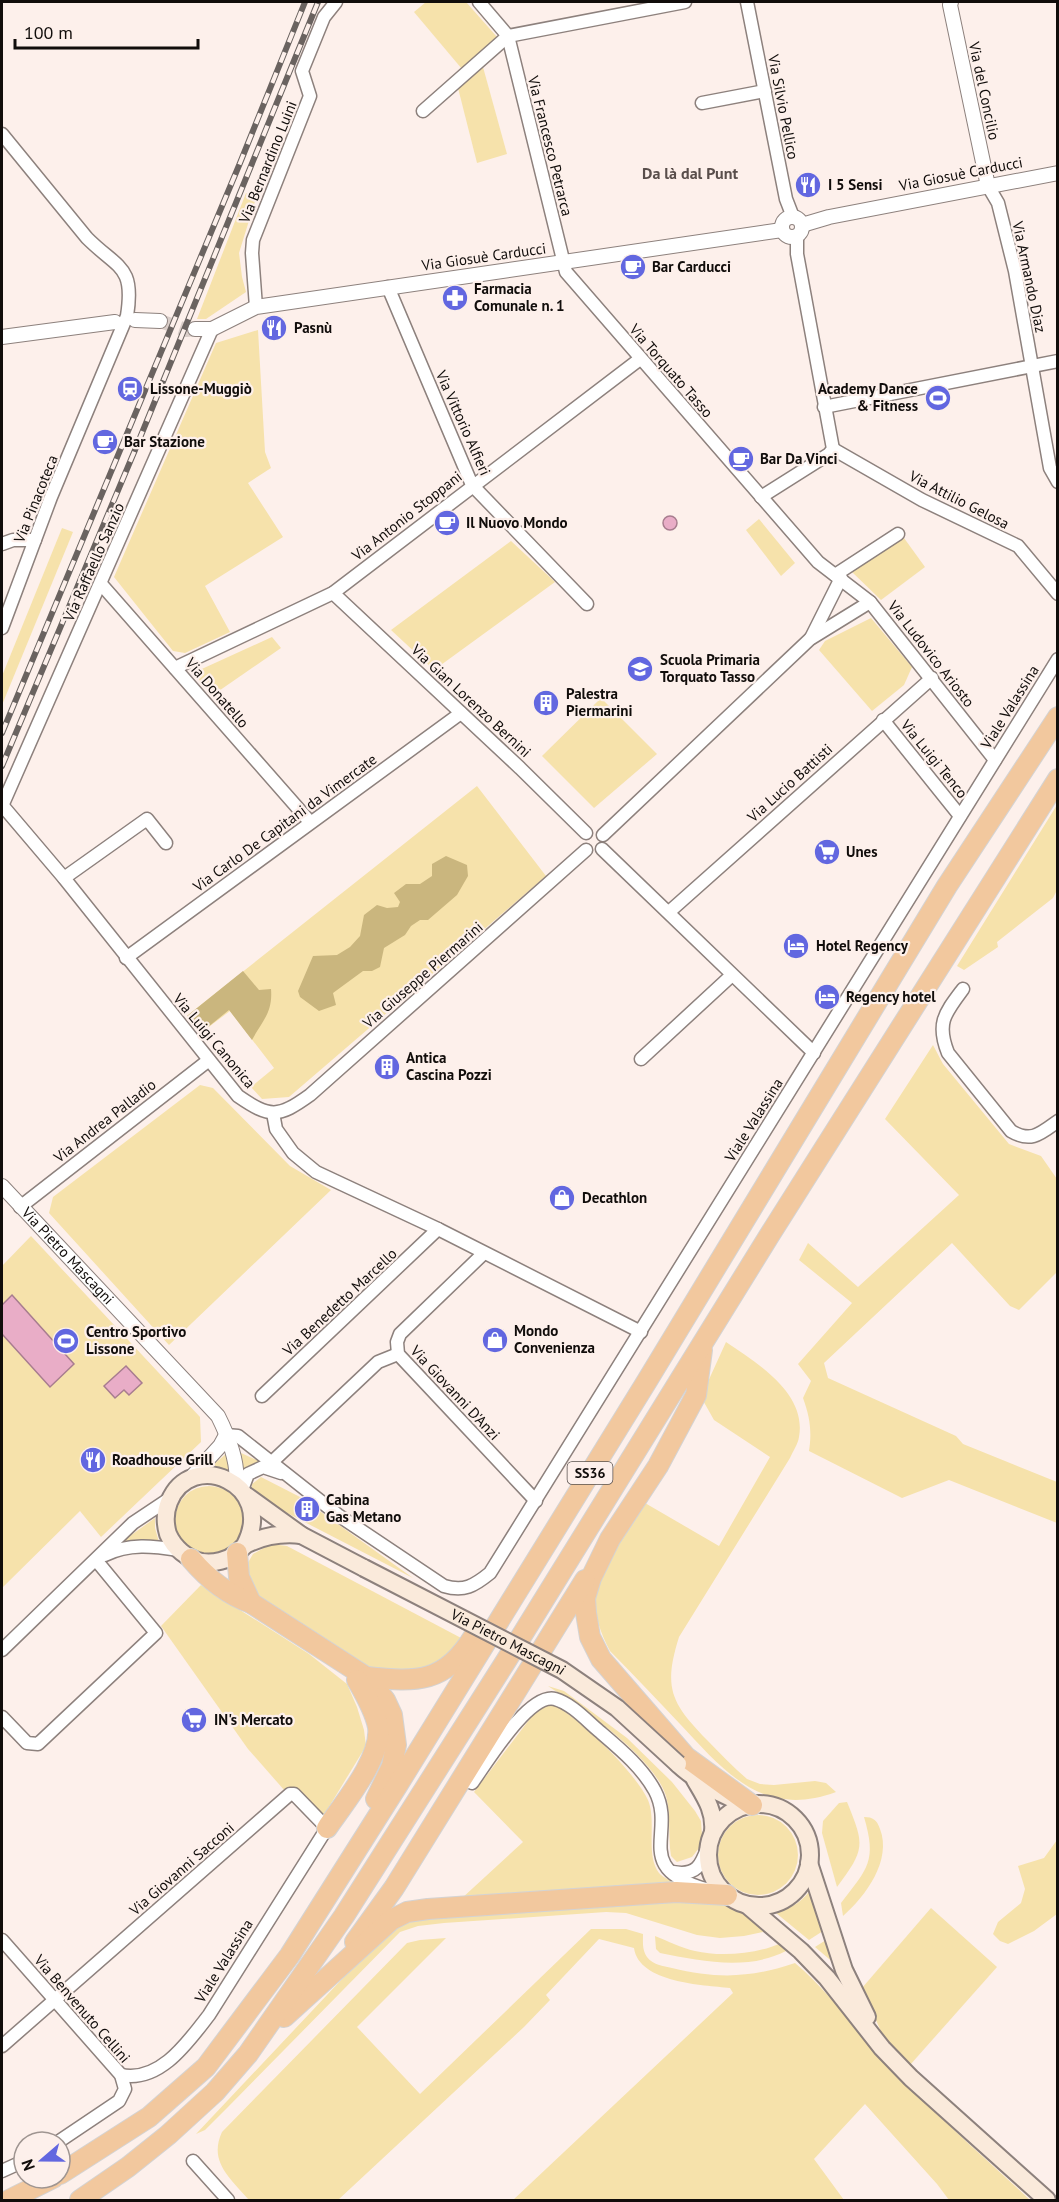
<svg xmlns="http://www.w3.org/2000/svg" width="1059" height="2202" font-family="'PT Sans',sans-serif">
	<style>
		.green { fill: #f6e2ab }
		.forest { fill: #cab67e }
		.water { fill: #e9adc7; stroke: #a87d8f; stroke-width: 1.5 }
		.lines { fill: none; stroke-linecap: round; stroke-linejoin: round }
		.tertiary-tunnel { stroke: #dacec9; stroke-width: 14; stroke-dasharray: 14 7; stroke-linecap: butt }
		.minor-casing { stroke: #8d817d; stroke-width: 15 }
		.tertiary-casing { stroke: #8d817d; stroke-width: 16 }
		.secondary-casing { stroke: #8d817d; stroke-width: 20 }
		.trunk-casing { stroke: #d4d3d3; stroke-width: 22 }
		.minor { stroke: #fff; stroke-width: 12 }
		.tertiary { stroke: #fff; stroke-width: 14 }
		.secondary { stroke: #faeadb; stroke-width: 16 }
		.trunk { stroke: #f2c89e; stroke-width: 20 }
		.rail-casing { stroke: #6a6360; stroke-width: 6 }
		.rail { stroke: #fdf0eb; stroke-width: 4; stroke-dasharray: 11; stroke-linecap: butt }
		.secondary-bridge-casing { stroke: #8d817d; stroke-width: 20; stroke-linecap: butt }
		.secondary-bridge { stroke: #faeadb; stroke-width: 16 }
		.labels { text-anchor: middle; stroke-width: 4.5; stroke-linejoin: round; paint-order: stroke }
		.shield { fill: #fdf0eb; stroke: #58514e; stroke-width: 1.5 }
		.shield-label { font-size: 14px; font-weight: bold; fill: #110d0b }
		.street-label { font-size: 15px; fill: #110d0b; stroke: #fdf0eb }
		.poi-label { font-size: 15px; font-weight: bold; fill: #110d0b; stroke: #fdf0eb; text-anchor: start }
		.neighbourhood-label { font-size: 16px; font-weight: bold; fill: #594e4b; stroke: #fdf0eb }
	</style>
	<rect width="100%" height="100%" fill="#fdf0eb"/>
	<g class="green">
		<path d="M426,2H466L497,37L462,69L414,12Z"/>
		<path d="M483,67L507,154L477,163L458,88Z"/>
		<path d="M246,193L256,198L239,253L242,277L246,292L206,319H197Z"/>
		<path d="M258,330L265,452L271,468L248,483L283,537L205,586L230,632L185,653L173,651L114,577L216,343Z"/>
		<path d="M759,519L795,563L781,576L746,530Z"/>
		<path d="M62,528L73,532L2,705V676Z"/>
		<path d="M904,538L925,567L881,600L852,572Z"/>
		<path d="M511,541L555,582L434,670L391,630Z"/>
		<path d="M871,618L912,667L904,685L872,711L819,650L825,641Z"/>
		<path d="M272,637L281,648L213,695L193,673Z"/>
		<path d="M601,698L657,754L594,808L542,756Z"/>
		<path d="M477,786L546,876L289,1097L262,1099L251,1087L274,1068L230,1011L202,1032L187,1016Z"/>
		<path d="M1057,805L1058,888L1053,898L997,942L998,947L964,970L957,966Z"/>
		<path d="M933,1045L943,1064L1009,1144L1041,1156L1057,1179V1272L1019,1310L1010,1306L952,1243L824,1363L828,1378L956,1436L963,1444L1057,1482V1523L949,1480L902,1498L809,1451C812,1432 810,1417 803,1398L811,1381L798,1364L852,1303L799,1260L808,1243L858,1287L959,1195L885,1119Z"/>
		<path d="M200,1085L213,1088L290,1166L331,1190L169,1345L49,1213L53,1197Z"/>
		<path d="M31,1236L200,1417L201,1442L101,1537L80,1511L2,1588V1266Z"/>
		<path d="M726,1342C757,1363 807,1393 799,1437C798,1444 793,1451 790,1458L679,1637C663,1688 671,1703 707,1740C720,1753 733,1767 747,1779L760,1784L774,1785L815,1781L826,1783L836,1792C763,1819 725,1772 680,1724C657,1700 634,1675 610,1651C573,1581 614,1561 645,1503L719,1546L770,1457L714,1420L701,1397Z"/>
		<path d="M227,1453L230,1473L206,1471Z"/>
		<path d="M241,1453L261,1462L253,1464L242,1471Z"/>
		<path d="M261,1477L300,1497L413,1578L258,1498L252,1489V1484Z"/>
		<circle cx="209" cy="1520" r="34"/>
		<path d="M155,1518V1528L159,1542L123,1541Z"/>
		<path d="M271,1544L287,1546L463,1639L443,1662L421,1671L373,1669L252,1593L246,1566L253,1554Z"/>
		<path d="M201,1585L309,1654L347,1684L357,1707L364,1730L366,1746L321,1820L314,1824L248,1749L161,1626Z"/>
		<path d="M548,1686L564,1691L627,1738L672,1782L695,1811L701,1821L702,1835L699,1848L692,1857L677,1862L671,1856C668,1837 671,1815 666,1796C653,1756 583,1709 548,1686Z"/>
		<path d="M555,1705C583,1722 635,1772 648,1800C657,1821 645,1855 659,1873C663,1878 673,1881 678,1884L461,1899L523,1842L474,1792L532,1716L546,1706Z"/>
		<path d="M847,1802C865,1846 865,1849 837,1887L822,1833L823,1821L839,1803Z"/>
		<circle cx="758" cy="1855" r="40"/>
		<path d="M864,1817C873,1817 877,1820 880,1829C892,1860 866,1896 843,1916L841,1903C868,1868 877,1861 864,1817Z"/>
		<path d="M1057,1840V1914L1034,1931L1008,1944L1000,1941L993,1934L998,1922L1021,1903L1025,1889L1018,1866L1044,1858Z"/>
		<path d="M813,1886L826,1929L809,1940L776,1913C792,1908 804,1901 813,1886Z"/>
		<path d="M698,1899C730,1905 742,1911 767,1931L744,1936L720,1938L697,1935L626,1913L606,1912L444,1923L418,1926L400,1932L228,2107L205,2130L196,2134L376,1943L411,1917Z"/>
		<path d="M931,1908L997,1967L910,2065L886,2043L862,1988Z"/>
		<path d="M591,1929H626L643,1934C643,1942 642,1950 647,1957C653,1965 663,1966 672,1968C717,1979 751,1978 795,1963C833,1995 859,2036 894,2072C937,2116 985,2158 1030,2200H949L937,2184L865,2104L814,2159L844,2200H513L733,1993L730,1988C703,1985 639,1983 634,1948L599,1939L546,1995L550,2000L524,2027L338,2200H249C231,2179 208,2162 222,2132L407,1943L420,1940L446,1938L357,2027L420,2094Z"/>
		<path d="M655,1936C668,1941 681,1948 695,1951C720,1957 756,1954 779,1944L786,1951C747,1971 701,1961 660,1953L656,1949Z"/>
		<path d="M829,1938L835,1964L815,1947Z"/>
	</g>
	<g class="forest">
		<path d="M446,856L467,865L468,876L457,895L428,920H420L411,926L405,935L384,948L380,967L372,971H363L333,993L336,1005L319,1011L300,997L298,991L313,956L337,955L350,947L360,936L364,915L377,905L387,908L398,907L400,902L394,893L406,884H420L432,876V864Z"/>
		<path d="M243,971L259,990L271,989C273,1013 262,1021 252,1040L229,1010L202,1032L187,1016Z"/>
	</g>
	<g class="water">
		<circle cx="670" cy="523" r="7"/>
		<path d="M12,1295L74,1364L50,1387L2,1334V1305Z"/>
		<path d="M126,1366L142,1383L129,1395L124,1390L115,1398L104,1386Z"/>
	</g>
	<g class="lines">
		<path class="tertiary-tunnel" d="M160,321L186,330L195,329"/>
		<g class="minor-casing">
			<g id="minor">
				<path d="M479,2L508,36L566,272L818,562L870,602L995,760"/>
				<path d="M747,2L786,199L793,217"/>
				<path d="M702,103L765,91"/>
				<path d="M423,111L508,36L685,2"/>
				<path d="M2,134L87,238C118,269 135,265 127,316L51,497L2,628"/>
				<path d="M988,186L998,203L1015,271L1050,468L1058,482"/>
				<path d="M388,287L472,485L587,604"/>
				<path d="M256,307L252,253L253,240L310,96L302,71L324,17L336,2"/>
				<path d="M824,407L1058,361"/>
				<path d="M833,449L922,500L1018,546L1058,594"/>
				<path d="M761,497L829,454L833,449L797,254V236"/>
				<path d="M2,544L13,540H35"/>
				<path d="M835,575L898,534"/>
				<path d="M101,584L310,822"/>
				<path d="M333,593L520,768L586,833"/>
				<path d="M811,638L841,578"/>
				<path d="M175,668L333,593L640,359"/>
				<path d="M883,720L960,816"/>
				<path d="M2,805L64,878L238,1096C270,1118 278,1118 310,1095L586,850"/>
				<path d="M2,806L212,329"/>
				<path d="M603,835L810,639L870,602"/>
				<path d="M602,849L814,1053"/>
				<path d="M64,878L147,819L166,843"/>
				<path d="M669,912L932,678"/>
				<path d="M126,958L461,713"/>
				<path d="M963,989C945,1013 936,1023 948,1053L1011,1131C1031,1143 1040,1134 1058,1121"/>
				<path d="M641,1059L732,975"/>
				<path d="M273,1113L276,1129L293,1153L316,1172L438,1229L641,1332"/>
				<path d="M20,1207L209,1060"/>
				<path d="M484,1253L400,1334L397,1342L398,1354L536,1501"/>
				<path d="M262,1396L438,1229"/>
				<path d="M226,1435L238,1436L338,1515L444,1586C464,1592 474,1586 490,1573L1058,659"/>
				<path d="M272,1462L378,1362L398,1354"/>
				<path d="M242,1490L248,1474L263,1467L281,1473"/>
				<path d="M105,1555C129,1543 153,1546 179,1550"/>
				<path d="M2,1650L133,1523L172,1497"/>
				<path d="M2,1717L27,1743L38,1744L156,1633L96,1560"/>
				<path d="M472,1783C486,1764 529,1692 555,1699C572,1704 586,1720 599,1731C620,1749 642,1767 655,1791C677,1833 631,1867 705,1889"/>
				<path d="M673,1872C700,1877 702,1861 710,1841"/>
				<path d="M2,1940L121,2075L125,2089L119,2101L58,2142"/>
				<path d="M2,2046L290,1794H294L327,1828L209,2015C188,2042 160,2083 121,2075"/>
				<path d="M193,2161L228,2200"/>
				<path d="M2,2171L24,2161"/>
			</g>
		</g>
		<g class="tertiary-casing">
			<g id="tertiary">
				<path d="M951,2L950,5L988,186"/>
				<circle cx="792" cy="227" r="10"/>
				<path d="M802,225L829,217L1058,173"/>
				<path d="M135,320L160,321"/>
				<path d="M195,329H212L256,307L782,230"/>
				<path d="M2,337L115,322"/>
				<path id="s1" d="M2,1186L218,1416C228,1436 239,1462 236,1484"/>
				<path d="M189,1480L220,1446L226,1435"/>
			</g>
		</g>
		<g class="secondary-casing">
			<g id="secondary">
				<path d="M247,1496L301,1535L364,1568"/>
				<path d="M245,1545C277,1484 191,1447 169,1502C165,1512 165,1524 168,1534C174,1548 187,1559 202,1562C214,1564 228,1560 237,1553C241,1550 243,1546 247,1544C264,1536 283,1533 301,1535"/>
				<path d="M678,1764C699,1783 719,1795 745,1803"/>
				<path d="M695,1780C705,1797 715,1811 713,1832"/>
				<circle cx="759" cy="1855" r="51"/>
				<path d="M809,1863L844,1970L867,2017"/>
				<path d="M747,1905L801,1951L827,1978L882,2048L911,2078L1047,2200"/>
			</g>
		</g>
		<g class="trunk-casing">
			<g id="trunk">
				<path d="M702,1350L696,1395L658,1466L610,1539L591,1578L585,1598L586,1613L590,1637L601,1659L686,1757L752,1805"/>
				<path d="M237,1553L239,1577L251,1603"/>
				<path d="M191,1559C208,1579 226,1594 251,1603L366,1677L385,1700L392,1715L396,1745L392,1766L376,1799"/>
				<path d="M366,1677C417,1682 445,1684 474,1636"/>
				<path d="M327,1828C344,1803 382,1758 378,1727C375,1711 365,1694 357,1680"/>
				<path d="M355,1942L394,1888L585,1580"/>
				<path d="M284,2017L391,1920L407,1912L428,1909L676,1892L727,1895"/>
				<path d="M60,2174L149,2117L206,2067L290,1955L397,1786L647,1381L947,886L1058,717"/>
				<path d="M9,2200L53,2178"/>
				<path d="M80,2200L128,2167L168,2135L215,2092L248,2054L344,1916L506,1661L769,1236L1058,779"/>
			</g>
		</g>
		<use href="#minor" class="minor"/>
		<use href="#tertiary" class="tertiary"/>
		<use href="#secondary" class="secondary"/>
		<use href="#trunk" class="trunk"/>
		<g class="rail-casing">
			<g id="rail">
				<path d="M2,733L240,163L305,2"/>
				<path d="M2,766L135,450L318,2"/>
			</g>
		</g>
		<use href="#rail" class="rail"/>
		<g class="secondary-bridge-casing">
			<g id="secondary-bridge">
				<path id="s2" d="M364,1568L562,1670L617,1708L678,1764"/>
			</g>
		</g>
		<use href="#secondary-bridge" class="secondary-bridge"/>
	</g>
	<defs>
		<g id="restaurant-disc" transform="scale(1.35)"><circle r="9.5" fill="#6267e0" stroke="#fdf0eb"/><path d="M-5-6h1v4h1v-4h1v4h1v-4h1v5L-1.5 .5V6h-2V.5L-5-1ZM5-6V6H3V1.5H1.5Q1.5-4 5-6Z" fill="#fff"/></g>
		<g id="cafe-disc" transform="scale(1.35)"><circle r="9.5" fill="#6267e0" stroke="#fdf0eb"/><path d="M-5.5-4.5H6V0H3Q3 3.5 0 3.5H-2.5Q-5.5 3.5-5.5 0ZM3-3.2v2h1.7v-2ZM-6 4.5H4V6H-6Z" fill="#fff"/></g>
		<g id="pharmacy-disc" transform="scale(1.35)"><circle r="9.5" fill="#6267e0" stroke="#fdf0eb"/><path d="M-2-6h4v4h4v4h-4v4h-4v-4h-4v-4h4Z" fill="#fff"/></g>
		<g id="station-disc" transform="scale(1.35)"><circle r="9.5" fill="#6267e0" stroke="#fdf0eb"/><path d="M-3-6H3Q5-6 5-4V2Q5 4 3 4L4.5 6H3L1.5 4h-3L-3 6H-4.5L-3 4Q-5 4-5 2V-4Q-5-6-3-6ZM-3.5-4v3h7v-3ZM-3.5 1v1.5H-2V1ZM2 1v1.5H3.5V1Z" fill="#fff"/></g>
		<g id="stadium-disc" transform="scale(1.35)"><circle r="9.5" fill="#6267e0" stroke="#fdf0eb"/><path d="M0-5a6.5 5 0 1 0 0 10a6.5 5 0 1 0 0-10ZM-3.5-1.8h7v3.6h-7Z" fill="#fff"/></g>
		<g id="school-disc" transform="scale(1.35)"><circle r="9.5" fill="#6267e0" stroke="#fdf0eb"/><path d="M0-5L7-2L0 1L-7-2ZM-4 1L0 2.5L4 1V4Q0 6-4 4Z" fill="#fff"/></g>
		<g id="building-disc" transform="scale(1.35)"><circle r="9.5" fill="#6267e0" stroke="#fdf0eb"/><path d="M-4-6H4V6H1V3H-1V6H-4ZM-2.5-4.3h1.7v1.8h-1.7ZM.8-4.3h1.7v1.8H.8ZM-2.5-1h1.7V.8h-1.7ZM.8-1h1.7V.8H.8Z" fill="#fff"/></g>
		<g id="supermarket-disc" transform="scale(1.35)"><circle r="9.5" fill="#6267e0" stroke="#fdf0eb"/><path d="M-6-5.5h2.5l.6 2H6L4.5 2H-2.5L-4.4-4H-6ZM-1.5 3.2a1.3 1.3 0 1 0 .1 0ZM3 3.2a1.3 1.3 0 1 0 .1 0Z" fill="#fff"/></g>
		<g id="hotel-disc" transform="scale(1.35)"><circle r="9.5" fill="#6267e0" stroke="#fdf0eb"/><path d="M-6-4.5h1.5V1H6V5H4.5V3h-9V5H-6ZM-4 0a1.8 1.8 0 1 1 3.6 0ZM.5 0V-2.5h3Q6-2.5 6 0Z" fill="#fff"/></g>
		<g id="shop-disc" transform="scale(1.35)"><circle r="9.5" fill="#6267e0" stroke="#fdf0eb"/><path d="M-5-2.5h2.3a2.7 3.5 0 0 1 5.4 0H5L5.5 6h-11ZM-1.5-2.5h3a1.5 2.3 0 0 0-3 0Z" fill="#fff"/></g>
	</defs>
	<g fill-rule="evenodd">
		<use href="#restaurant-disc" x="808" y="185"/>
		<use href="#cafe-disc" x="633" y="267"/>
		<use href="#pharmacy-disc" x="455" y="298"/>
		<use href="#restaurant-disc" x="274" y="328"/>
		<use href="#station-disc" x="130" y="389"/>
		<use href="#stadium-disc" x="938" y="398"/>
		<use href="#cafe-disc" x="105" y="442"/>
		<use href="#cafe-disc" x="741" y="459"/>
		<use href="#cafe-disc" x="447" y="523"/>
		<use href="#school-disc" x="640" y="669"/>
		<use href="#building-disc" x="546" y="703"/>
		<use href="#supermarket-disc" x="827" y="852"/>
		<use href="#hotel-disc" x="796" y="946"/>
		<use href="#hotel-disc" x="827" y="997"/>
		<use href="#building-disc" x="387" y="1067"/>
		<use href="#shop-disc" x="562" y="1198"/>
		<use href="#shop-disc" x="495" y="1340"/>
		<use href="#stadium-disc" x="66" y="1341"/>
		<use href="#restaurant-disc" x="93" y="1460"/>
		<use href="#building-disc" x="307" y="1509"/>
		<use href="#supermarket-disc" x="194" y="1720"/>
	</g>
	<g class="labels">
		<rect class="shield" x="567.5" y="1462" width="45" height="22" rx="4.5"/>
		<g class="shield-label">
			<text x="590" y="1478">SS36</text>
		</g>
		<g class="street-label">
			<text transform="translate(984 91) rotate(78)" y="5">Via del Concilio</text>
			<text transform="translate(783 107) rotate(79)" y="5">Via Silvio Pellico</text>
			<text transform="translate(550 146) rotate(76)" y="5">Via Francesco Petrarca</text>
			<text transform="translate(268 162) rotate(-68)" y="5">Via Bernardino Luini</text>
			<text transform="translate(961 174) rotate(-11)" y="5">Via Giosuè Carducci</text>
			<text transform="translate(484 257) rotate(-8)" y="5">Via Giosuè Carducci</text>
			<text transform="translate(1029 277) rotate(78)" y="5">Via Armando Diaz</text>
			<text transform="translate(671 371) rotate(49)" y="5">Via Torquato Tasso</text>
			<text transform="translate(463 423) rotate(66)" y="5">Via Vittorio Alfieri</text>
			<text transform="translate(36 499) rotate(-68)" y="5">Via Pinacoteca</text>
			<text transform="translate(959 500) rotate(27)" y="5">Via Attilio Gelosa</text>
			<text transform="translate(407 516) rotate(-38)" y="5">Via Antonio Stoppani</text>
			<text transform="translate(94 562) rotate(-66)" y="5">Via Raffaello Sanzio</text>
			<text transform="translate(931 654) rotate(52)" y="5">Via Ludovico Ariosto</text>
			<text transform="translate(217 693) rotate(49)" y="5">Via Donatello</text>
			<text transform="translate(471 701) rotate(43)" y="5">Via Gian Lorenzo Bernini</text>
			<text transform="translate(1010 707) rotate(-58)" y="5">Viale Valassina</text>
			<text transform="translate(934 759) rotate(51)" y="5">Via Luigi Tenco</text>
			<text transform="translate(790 783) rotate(-42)" y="5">Via Lucio Battisti</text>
			<text transform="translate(285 823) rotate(-36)" y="5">Via Carlo De Capitani da Vimercate</text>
			<text transform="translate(423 975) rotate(-41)" y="5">Via Giuseppe Piermarini</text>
			<text transform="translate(214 1041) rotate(50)" y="5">Via Luigi Canonica</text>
			<text transform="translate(754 1120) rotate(-58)" y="5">Viale Valassina</text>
			<text transform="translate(105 1121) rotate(-38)" y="5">Via Andrea Palladio</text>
			<text dy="5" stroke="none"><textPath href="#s1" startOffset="96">Via Pietro Mascagni</textPath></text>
			<text transform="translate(340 1302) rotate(-43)" y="5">Via Benedetto Marcello</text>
			<text transform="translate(455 1393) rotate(47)" y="5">Via Giovanni D'Anzi</text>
			<text dy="5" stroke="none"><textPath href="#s2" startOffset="162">Via Pietro Mascagni</textPath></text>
			<text transform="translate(182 1869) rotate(-41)" y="5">Via Giovanni Sacconi</text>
			<text transform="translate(224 1961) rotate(-58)" y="5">Viale Valassina</text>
			<text transform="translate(82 2009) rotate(49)" y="5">Via Benvenuto Cellini</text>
		</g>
		<g class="poi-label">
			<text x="828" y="190">I 5 Sensi</text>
			<text x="652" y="272">Bar Carducci</text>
			<text x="474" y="294">Farmacia<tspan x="474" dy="17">Comunale n. 1</tspan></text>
			<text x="294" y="333">Pasnù</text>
			<text x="150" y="394">Lissone-Muggiò</text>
			<text x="918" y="394" text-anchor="end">Academy Dance<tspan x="918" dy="17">&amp; Fitness</tspan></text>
			<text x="124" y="447">Bar Stazione</text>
			<text x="760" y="464">Bar Da Vinci</text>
			<text x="466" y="528">Il Nuovo Mondo</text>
			<text x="660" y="665">Scuola Primaria<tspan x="660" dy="17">Torquato Tasso</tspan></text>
			<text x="566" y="699">Palestra<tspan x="566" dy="17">Piermarini</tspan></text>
			<text x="846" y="857">Unes</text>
			<text x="816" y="951">Hotel Regency</text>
			<text x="846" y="1002">Regency hotel</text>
			<text x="406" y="1063">Antica<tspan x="406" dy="17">Cascina Pozzi</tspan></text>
			<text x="582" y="1203">Decathlon</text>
			<text x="514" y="1336">Mondo<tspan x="514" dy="17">Convenienza</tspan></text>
			<text x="86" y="1337">Centro Sportivo<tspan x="86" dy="17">Lissone</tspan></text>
			<text x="112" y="1465">Roadhouse Grill</text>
			<text x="326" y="1505">Cabina<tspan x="326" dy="17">Gas Metano</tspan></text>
			<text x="214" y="1725">IN's Mercato</text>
		</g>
		<g class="neighbourhood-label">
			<text x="690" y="179">Da là dal Punt</text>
		</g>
	</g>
	<rect width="1059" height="2202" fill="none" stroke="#110d0b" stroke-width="6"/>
	<g transform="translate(42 2160) rotate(250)"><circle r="28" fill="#fdf0eb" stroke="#9f9591" stroke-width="1.5"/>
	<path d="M0-4.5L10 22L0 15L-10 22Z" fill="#6267e0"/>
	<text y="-9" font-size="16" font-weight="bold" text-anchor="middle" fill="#110d0b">N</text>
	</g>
	<path d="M15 39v9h183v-9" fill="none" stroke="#110d0b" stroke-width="3"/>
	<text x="24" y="39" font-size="18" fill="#110d0b" stroke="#fdf0eb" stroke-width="4.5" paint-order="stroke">100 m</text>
</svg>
